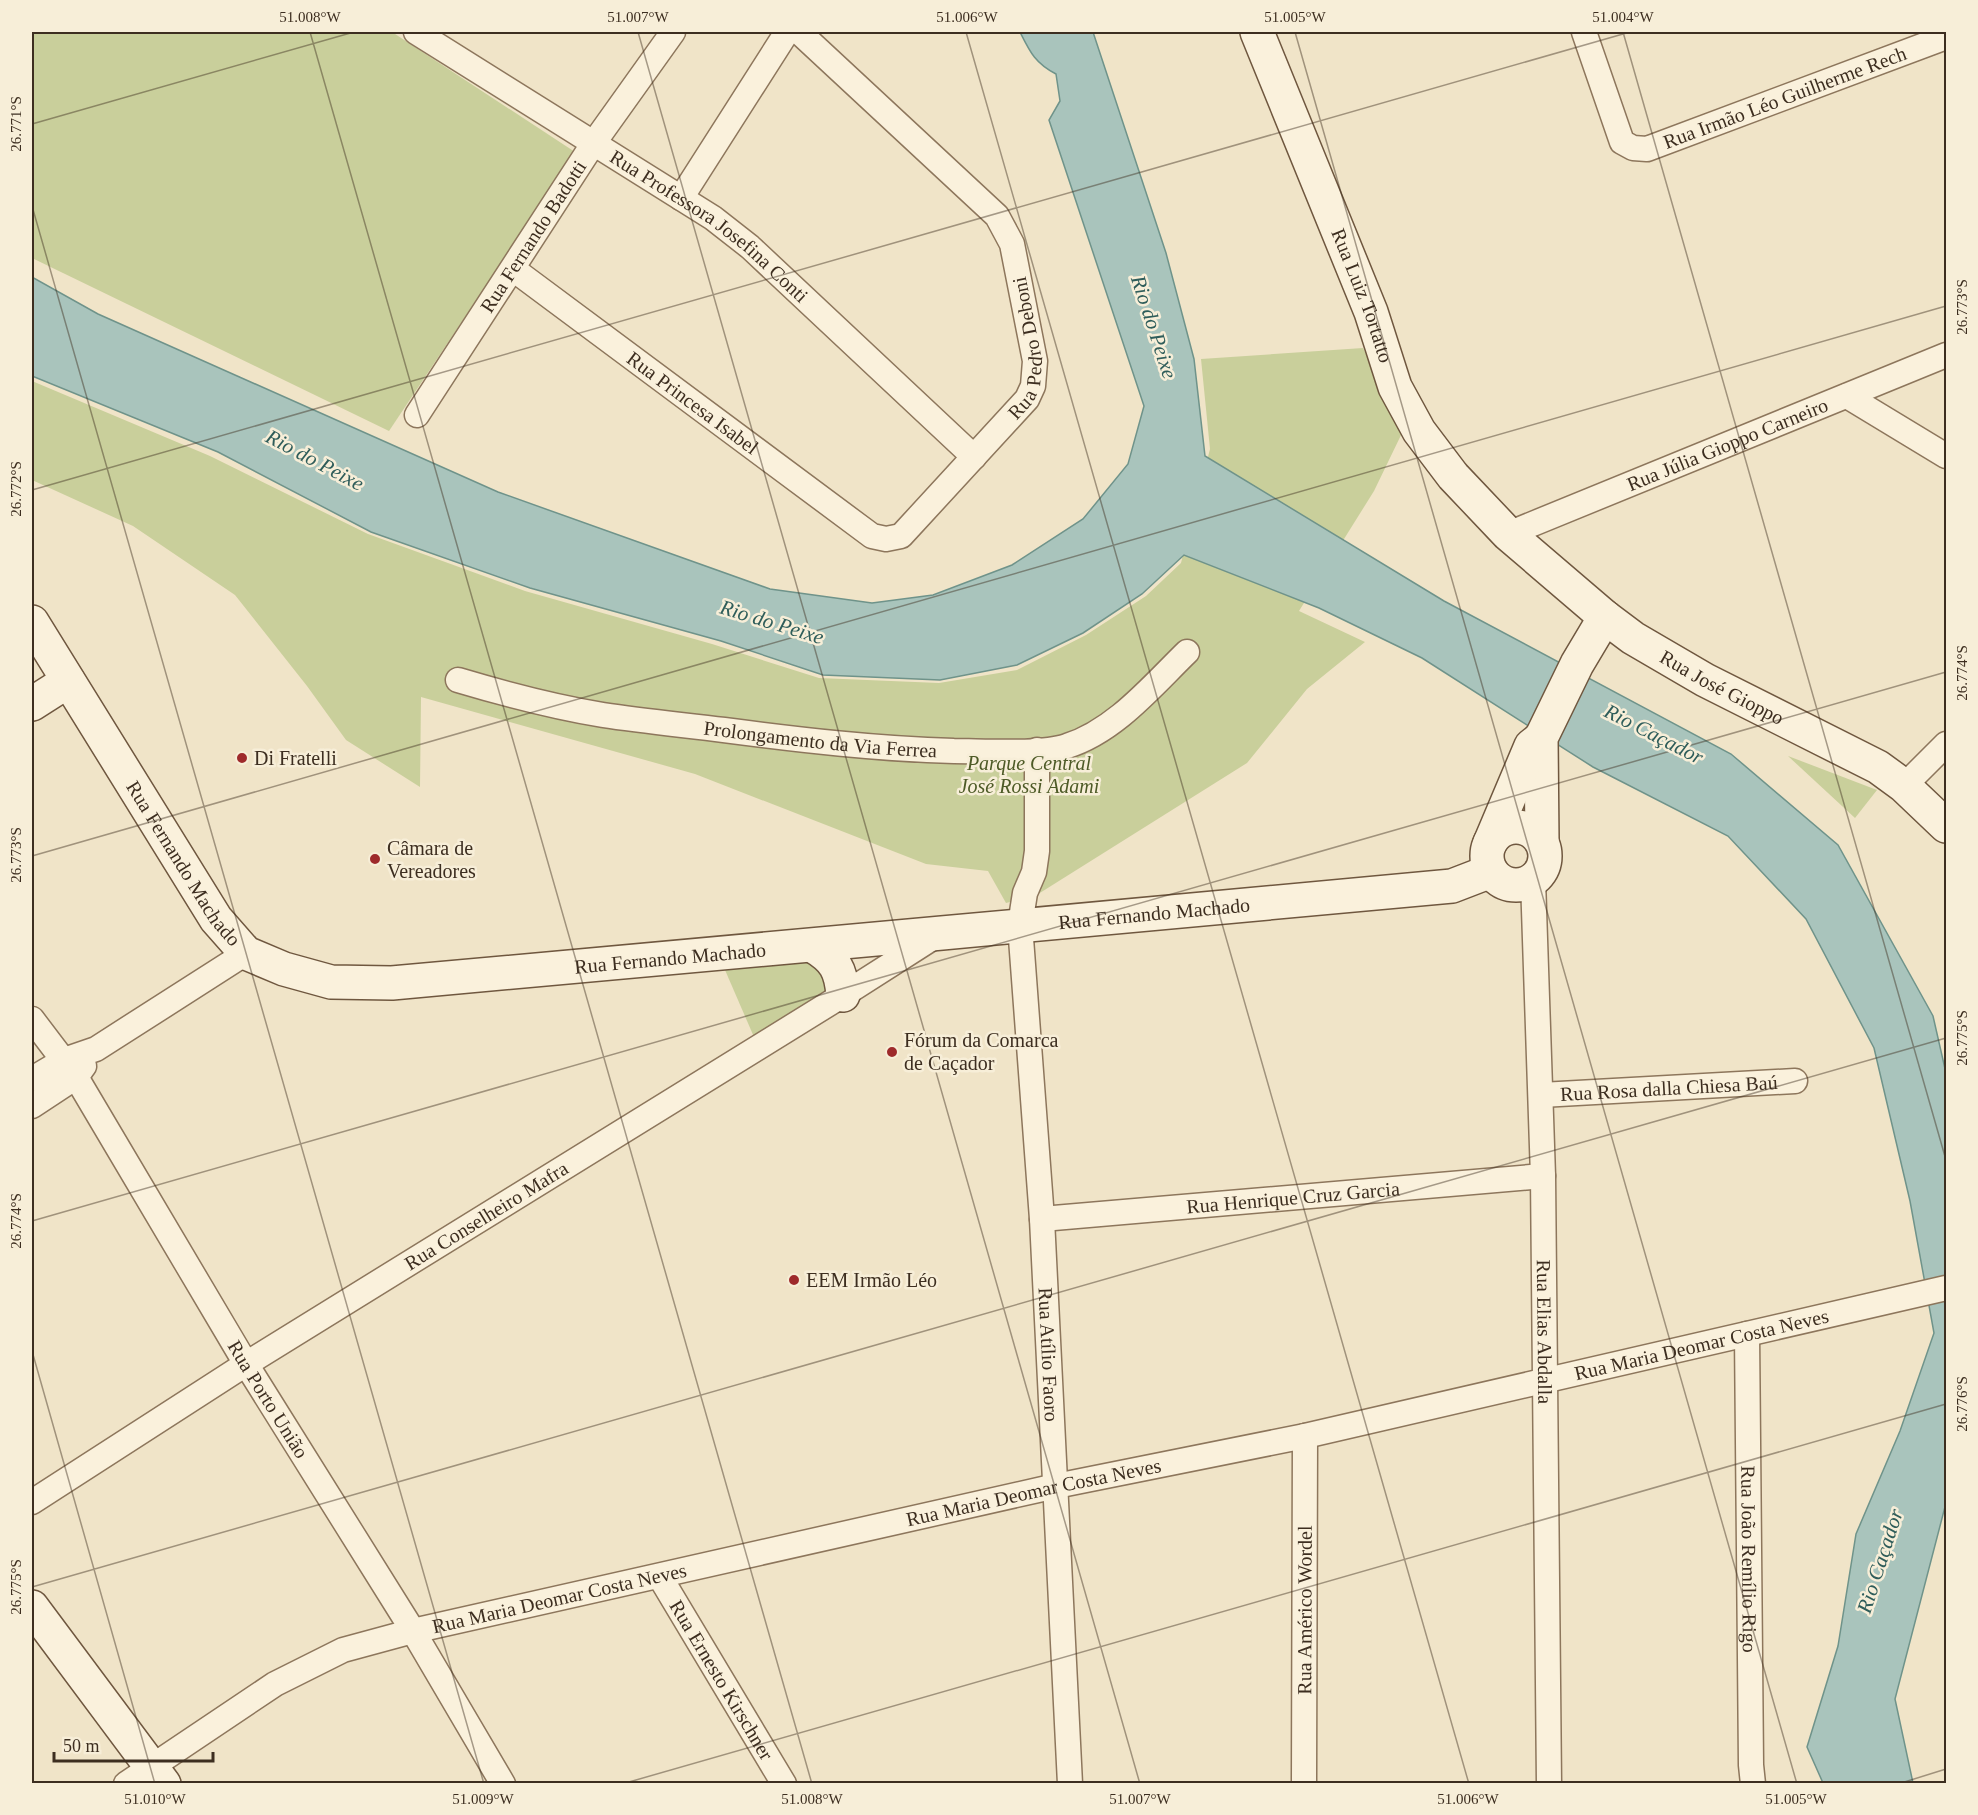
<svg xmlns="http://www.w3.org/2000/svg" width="1978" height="1815" font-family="Georgia,serif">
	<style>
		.green { fill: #c9cf9b }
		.water { fill: #a9c4bc; stroke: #6f938a; stroke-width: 1.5 }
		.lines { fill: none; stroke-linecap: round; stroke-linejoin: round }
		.street-casing { stroke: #8d765c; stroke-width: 27 }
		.secondary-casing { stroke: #6f573f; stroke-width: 36 }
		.street { stroke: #faf1dc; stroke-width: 24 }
		.secondary { stroke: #faf1dc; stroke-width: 33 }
		.ticks { fill: none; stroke: #3d2e20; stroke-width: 1.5; stroke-opacity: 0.45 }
		.poi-dot { fill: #9e2a2b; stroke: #f7eed8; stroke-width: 2 }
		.labels { text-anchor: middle; stroke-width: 5; stroke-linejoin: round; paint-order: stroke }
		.street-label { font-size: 20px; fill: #3d2e20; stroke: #f7eed8 }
		.poi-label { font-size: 20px; fill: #3d2e20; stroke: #f7eed8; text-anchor: start }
		.park-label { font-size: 20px; font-style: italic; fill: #4d5a26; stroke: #f7eed8 }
		.water-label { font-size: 21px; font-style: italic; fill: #2f5d5a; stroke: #f7eed8 }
		.neatline { fill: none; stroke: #3d2e20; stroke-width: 2 }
		.ticks-label { font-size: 15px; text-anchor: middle; fill: #3d2e20 }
	</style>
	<rect width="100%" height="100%" fill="#f0e4c8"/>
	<g class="green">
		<path d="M32,32H392L575,152L389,431L32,258Z"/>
		<path d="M1363,348L1403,431L1374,491L1299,611L1365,642L1307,689L1247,763L1035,896L1006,903L988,871L926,864L695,774L421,697L420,787L346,740L307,686L235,595L133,526L32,480V381L210,456L368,534L525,591L712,644L819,678L939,683L1017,670L1086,635L1146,596L1181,563L1210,449L1201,359Z"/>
		<path d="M1788,756L1877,790L1855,818Z"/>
		<path d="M810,957L830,963L827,995L754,1037L725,970Z"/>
	</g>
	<path class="water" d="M1020,32H1093L1166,253L1194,359L1205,456L1444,601L1731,754L1838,845L1933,1016L1946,1073V1503L1895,1699L1913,1783H1823L1807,1747L1838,1646L1856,1534L1900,1431L1934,1333L1910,1201L1874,1048L1806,919L1728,836L1593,767L1422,658L1319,608L1184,555L1142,594L1083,633L1017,665L940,680L823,675L721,641L530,588L371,532L218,452L32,376V277L98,314L498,492L770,589L872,603L933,595L1012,565L1083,519L1128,464L1144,406L1049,120L1060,101L1056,74C1035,63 1030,52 1020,32Z"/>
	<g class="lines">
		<g class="street-casing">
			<g id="street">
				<path id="s1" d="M416,32L713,218L750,247L974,457"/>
				<path id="s2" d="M1584,32L1622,142L1633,148L1647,149L1946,37"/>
				<path d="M681,198L787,32"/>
				<path id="s3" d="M513,269L872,536L886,539L901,536L1027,399L1033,386L1035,361L1012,244L997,216L799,32"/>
				<path d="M1847,396L1946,456"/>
				<path id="s4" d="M417,415L593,144L673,32"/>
				<path id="s5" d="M1508,534L1946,355"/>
				<path id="s6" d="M458,680C505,694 554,707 603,715C643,721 684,725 724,730C801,740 877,749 954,751C983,751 1041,755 1067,746C1115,731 1152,686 1187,652"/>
				<path id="s7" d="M1037,750V851L1034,872L1025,893L1020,925L1042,1219L1070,1784"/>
				<path d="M1904,786L1946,744"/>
				<path id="s8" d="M1533,880L1543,1176L1549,1784"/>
				<path id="s9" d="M32,1019L76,1077L246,1364L413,1631L503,1784"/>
				<path d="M32,1079L64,1060L96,1049L246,953"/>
				<path id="s10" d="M1541,1095L1795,1081"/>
				<path d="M32,1106L76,1077L84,1066"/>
				<path id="s11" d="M1042,1219L1543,1176"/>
				<path id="s12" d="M1747,1334L1751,1765L1753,1784"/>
				<path id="s13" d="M32,1502L246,1364L843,995L937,935"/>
				<path id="s14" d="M660,1577L784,1784"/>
				<path id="s15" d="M126,1784L275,1684L343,1650L413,1631L1056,1486L1305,1436L1946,1288"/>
				<path id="s16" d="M1304,1784L1305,1436"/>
			</g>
		</g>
		<g class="secondary-casing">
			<g id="secondary">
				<path id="s17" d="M1257,32L1371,312L1395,387L1419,431L1453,476L1508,534L1605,617L1633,638L1705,680L1878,767L1904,786L1946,826"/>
				<path id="s18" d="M32,622L216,919L246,953L284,969L331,982L392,983C745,952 1099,918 1452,886L1491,871"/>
				<path d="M32,704L68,681"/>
				<circle cx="1516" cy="856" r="29"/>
				<path d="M1542,842L1541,738L1577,664L1605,617"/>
				<path d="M1490,843L1531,746L1541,738"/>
				<path d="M813,946C835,959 841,970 843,995"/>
				<path d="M32,1607L164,1784"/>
			</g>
		</g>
		<use href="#street" class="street"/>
		<use href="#secondary" class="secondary"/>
	</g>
	<path class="ticks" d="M310,32L812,1784M638,32L1140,1784M966,32L1469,1784M1295,32L1797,1784M1623,32L1946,1160M32,124L354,32M32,206L484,1784M32,490L1630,32M32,856L1946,306M32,1221L1946,672M32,1351L155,1784M32,1587L1946,1038M622,1784L1946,1404M1898,1784L1946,1769"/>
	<g class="poi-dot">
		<circle cx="242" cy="758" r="6"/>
		<circle cx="375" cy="859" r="6"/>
		<circle cx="892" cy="1052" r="6"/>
		<circle cx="794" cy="1280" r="6"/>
	</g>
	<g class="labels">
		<g class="street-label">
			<text dy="7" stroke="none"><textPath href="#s2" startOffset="290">Rua Irmão Léo Guilherme Rech</textPath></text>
			<text dy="7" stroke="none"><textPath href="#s1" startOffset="352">Rua Professora Josefina Conti</textPath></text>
			<text dy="7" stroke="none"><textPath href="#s4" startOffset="213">Rua Fernando Badotti</textPath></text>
			<text dy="7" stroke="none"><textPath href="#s17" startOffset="284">Rua Luiz Tortatto</textPath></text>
			<text dy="7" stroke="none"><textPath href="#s3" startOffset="714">Rua Pedro Deboni</textPath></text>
			<text dy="7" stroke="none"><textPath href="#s3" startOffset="224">Rua Princesa Isabel</textPath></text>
			<text dy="7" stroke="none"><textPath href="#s5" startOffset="237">Rua Júlia Gioppo Carneiro</textPath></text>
			<text dy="7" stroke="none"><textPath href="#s17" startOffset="832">Rua José Gioppo</textPath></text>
			<text dy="7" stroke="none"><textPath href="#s6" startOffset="368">Prolongamento da Via Ferrea</textPath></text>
			<text dy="7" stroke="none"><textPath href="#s18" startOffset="285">Rua Fernando Machado</textPath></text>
			<text dy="7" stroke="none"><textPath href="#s18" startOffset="1311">Rua Fernando Machado</textPath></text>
			<text dy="7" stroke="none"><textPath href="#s18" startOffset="825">Rua Fernando Machado</textPath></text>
			<text dy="7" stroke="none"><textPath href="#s10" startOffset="128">Rua Rosa dalla Chiesa Baú</textPath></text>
			<text dy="7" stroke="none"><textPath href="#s11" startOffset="252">Rua Henrique Cruz Garcia</textPath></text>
			<text dy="7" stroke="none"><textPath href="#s13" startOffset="537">Rua Conselheiro Mafra</textPath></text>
			<text dy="7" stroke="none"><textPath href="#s8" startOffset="452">Rua Elias Abdalla</textPath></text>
			<text dy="7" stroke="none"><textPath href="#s15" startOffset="1648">Rua Maria Deomar Costa Neves</textPath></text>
			<text dy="7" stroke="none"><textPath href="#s7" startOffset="608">Rua Atílio Faoro</textPath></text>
			<text dy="7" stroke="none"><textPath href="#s9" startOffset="448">Rua Porto União</textPath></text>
			<text dy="7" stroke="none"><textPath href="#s15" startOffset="964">Rua Maria Deomar Costa Neves</textPath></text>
			<text dy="7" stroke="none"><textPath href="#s12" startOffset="225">Rua João Remílio Rigo</textPath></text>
			<text dy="7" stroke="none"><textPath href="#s15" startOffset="478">Rua Maria Deomar Costa Neves</textPath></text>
			<text dy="7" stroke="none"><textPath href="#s16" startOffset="174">Rua Américo Wordel</textPath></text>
			<text dy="7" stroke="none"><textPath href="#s14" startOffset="120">Rua Ernesto Kirschner</textPath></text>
		</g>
		<g class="poi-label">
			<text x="254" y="765">Di Fratelli</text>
			<text x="387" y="855">Câmara de<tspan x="387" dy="23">Vereadores</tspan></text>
			<text x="904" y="1047">Fórum da Comarca<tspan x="904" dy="23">de Caçador</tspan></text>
			<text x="806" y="1287">EEM Irmão Léo</text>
		</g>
		<g class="park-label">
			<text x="1029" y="770">Parque Central<tspan x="1029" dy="23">José Rossi Adami</tspan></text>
		</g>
		<g class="water-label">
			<text transform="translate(1154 327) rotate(72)" y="7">Rio do Peixe</text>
			<text transform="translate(315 460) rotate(28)" y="7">Rio do Peixe</text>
			<text transform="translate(772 622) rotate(17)" y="7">Rio do Peixe</text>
			<text transform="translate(1654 734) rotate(27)" y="7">Rio Caçador</text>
			<text transform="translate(1880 1561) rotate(-72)" y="7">Rio Caçador</text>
		</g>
	</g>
	<rect width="1978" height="1815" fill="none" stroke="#f7eed8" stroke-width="66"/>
	<path d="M54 1752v9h159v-9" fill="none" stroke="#3d2e20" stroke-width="3"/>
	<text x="63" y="1752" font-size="18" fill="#3d2e20" stroke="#f7eed8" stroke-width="4.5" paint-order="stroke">50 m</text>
	<rect x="33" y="33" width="1912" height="1749" class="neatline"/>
	<g class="ticks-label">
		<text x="310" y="22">51.008°W</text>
		<text x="638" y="22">51.007°W</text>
		<text x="967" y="22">51.006°W</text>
		<text x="1295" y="22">51.005°W</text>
		<text x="1623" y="22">51.004°W</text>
		<text transform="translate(16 124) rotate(-90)" y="5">26.771°S</text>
		<text transform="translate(1962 307) rotate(-90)" y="5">26.773°S</text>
		<text transform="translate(16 489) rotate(-90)" y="5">26.772°S</text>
		<text transform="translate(1962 673) rotate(-90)" y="5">26.774°S</text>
		<text transform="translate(16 855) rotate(-90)" y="5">26.773°S</text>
		<text transform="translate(1962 1038) rotate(-90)" y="5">26.775°S</text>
		<text transform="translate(16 1221) rotate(-90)" y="5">26.774°S</text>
		<text transform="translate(1962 1404) rotate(-90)" y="5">26.776°S</text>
		<text transform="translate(16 1587) rotate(-90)" y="5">26.775°S</text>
		<text x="155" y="1804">51.010°W</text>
		<text x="483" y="1804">51.009°W</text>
		<text x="812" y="1804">51.008°W</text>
		<text x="1140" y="1804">51.007°W</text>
		<text x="1468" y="1804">51.006°W</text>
		<text x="1796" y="1804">51.005°W</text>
	</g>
</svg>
